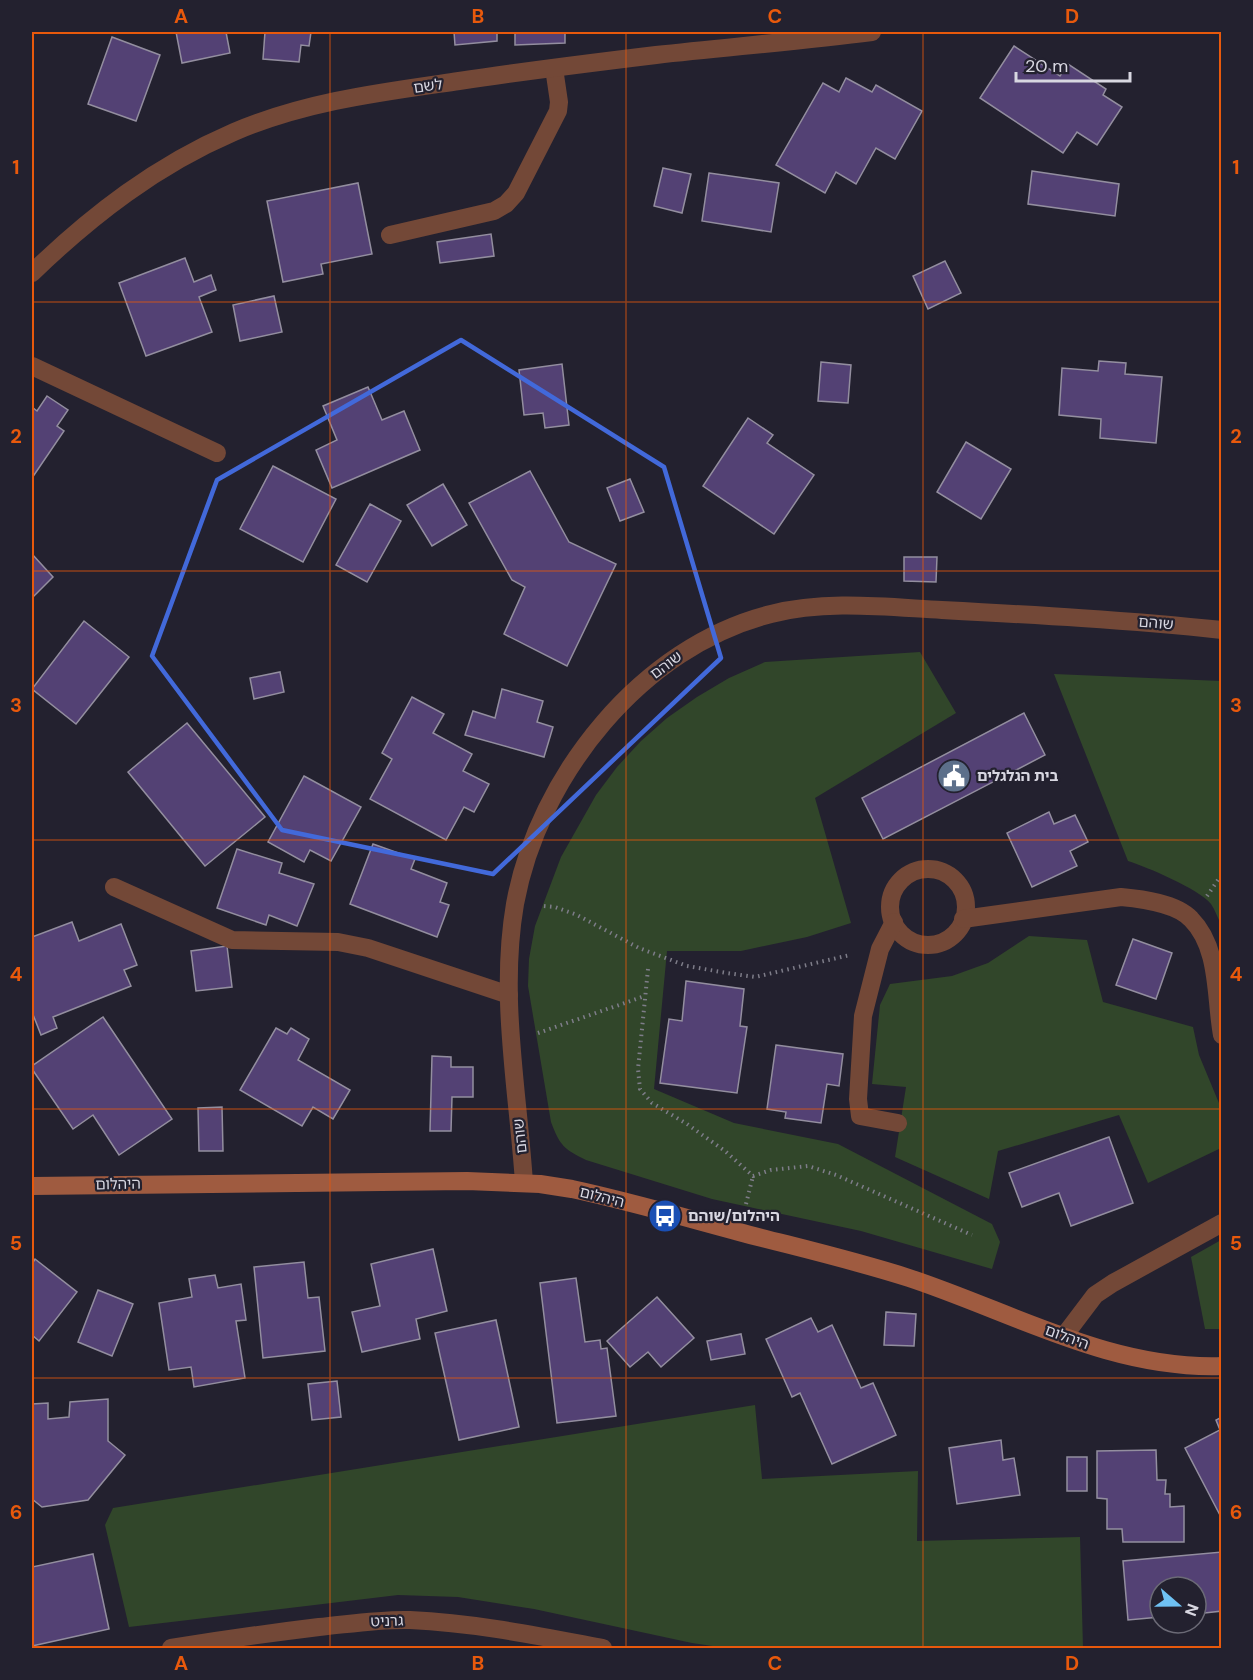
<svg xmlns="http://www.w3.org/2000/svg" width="1253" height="1680" font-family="'DM Sans','Noto Sans Hebrew',sans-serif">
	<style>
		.green { fill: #31462a }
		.building { fill: #534174; stroke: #938e9f; stroke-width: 1.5 }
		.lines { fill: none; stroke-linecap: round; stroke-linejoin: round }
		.path { stroke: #7e7d89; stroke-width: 4; stroke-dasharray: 1.5 4.5; stroke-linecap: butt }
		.lane { stroke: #734837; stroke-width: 18 }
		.street { stroke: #734837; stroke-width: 18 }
		.secondary { stroke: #9f5b40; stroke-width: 18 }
		.marked { fill: none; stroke: #4269da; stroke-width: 4.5; stroke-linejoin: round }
		.grid { fill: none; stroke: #e8590c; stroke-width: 1.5; stroke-opacity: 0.55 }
		.labels { text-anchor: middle; stroke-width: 4.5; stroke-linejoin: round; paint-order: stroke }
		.street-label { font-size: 15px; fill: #d8d7e1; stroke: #23212f }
		.poi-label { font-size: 15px; font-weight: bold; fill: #d8d7e1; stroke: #23212f; text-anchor: start }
		.neatline { fill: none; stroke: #e8590c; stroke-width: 2 }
		.grid-label { font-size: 20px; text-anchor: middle; font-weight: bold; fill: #e8590c }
	</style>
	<rect width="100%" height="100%" fill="#23212f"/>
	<g class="green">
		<path d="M920,652L956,713L815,798L851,923L807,937L741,951H667L654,1089L734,1123L838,1144L992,1224L1000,1242L992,1269L861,1231L712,1199L586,1160C564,1149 560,1146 551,1122L528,986L529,959L535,926L561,857L596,795L617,767L641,741L667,718L697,697L729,678L765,662Z"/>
		<path d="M1054,674L1221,681V925C1218,918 1215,910 1211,904C1199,889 1147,867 1128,861Z"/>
		<path d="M1029,936L1087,940L1103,1002L1193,1027L1199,1055L1221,1108V1148L1148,1183L1119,1115L998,1151L989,1199L895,1157L906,1087L872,1084L880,1005L890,984L952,976L988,963Z"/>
		<path d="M1221,1240V1329H1205L1191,1257Z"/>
		<path d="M755,1405L762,1479L918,1471L917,1541L1080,1537L1083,1648H726L692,1643L534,1609L458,1597L398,1595L129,1627L105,1525L113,1508Z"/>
	</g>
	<g class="building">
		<path d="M176,32H226L230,53L182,63Z"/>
		<path d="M265,32H311L309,46L301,45L299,62L263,59Z"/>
		<path d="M454,32H497V41L455,45Z"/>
		<path d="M515,32H565V43L515,45Z"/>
		<path d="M112,37L160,55L136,121L88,104Z"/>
		<path d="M1014,46L1060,76L1068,64L1106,89L1103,95L1122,107L1097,145L1077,132L1063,153L980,98Z"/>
		<path d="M846,78L872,92L876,85L922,111L895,159L876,148L856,184L836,172L825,193L776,165L823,83L839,92Z"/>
		<path d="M663,168L691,174L682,213L654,206Z"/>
		<path d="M1032,171L1119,184L1115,216L1028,204Z"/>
		<path d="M709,173L779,183L771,232L702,221Z"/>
		<path d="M358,183L372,254L321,264L323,274L283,282L267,201Z"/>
		<path d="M491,234L494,256L440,263L437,242Z"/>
		<path d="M185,258L194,282L211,275L216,290L199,297L212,332L146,356L119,283Z"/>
		<path d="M945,261L961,293L928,309L913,276Z"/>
		<path d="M274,296L282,332L240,341L233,305Z"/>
		<path d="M1099,361L1126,363L1125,374L1162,377L1156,443L1100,438L1101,419L1059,415L1062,368L1098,371Z"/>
		<path d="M821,362L851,365L848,403L818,401Z"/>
		<path d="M562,364L569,425L545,428L543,413L524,415L519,370Z"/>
		<path d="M368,387L382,420L404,411L420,450L332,488L316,450L337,440L323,406Z"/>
		<path d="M47,396L68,410L57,426L64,431L32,478V407L37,411Z"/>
		<path d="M748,418L773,435L767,443L814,475L774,534L703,486Z"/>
		<path d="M966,442L1011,469L981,519L937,492Z"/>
		<path d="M273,466L336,499L303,562L240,529Z"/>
		<path d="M530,471L569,542L616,564L567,666L504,634L525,587L512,580L469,503Z"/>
		<path d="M630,479L644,512L620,521L607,488Z"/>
		<path d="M443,484L467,525L432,546L407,505Z"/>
		<path d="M370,504L401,521L367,582L336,565Z"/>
		<path d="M32,554L53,577L32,598Z"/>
		<path d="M904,557H937L936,582L904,581Z"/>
		<path d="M84,621L129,657L76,724L32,689Z"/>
		<path d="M280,672L284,692L254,699L250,678Z"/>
		<path d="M502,689L543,701L537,722L553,727L544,757L465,735L473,711L495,718Z"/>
		<path d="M412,697L444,714L433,733L472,754L463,771L489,784L474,812L464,807L446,840L370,799L392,759L382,753Z"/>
		<path d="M1024,713L1045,755L883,839L862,798Z"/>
		<path d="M187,723L265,817L205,866L128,772Z"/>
		<path d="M304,776L361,807L331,861L310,850L304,862L268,842Z"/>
		<path d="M1049,812L1054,824L1075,815L1088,842L1070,851L1077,866L1032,887L1007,833Z"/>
		<path d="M373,844L415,859L411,869L447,883L440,902L449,905L437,937L350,904Z"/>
		<path d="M237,849L282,863L279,873L314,884L297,926L269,915L266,925L217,908Z"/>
		<path d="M72,922L79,941L121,924L137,965L124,970L131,986L53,1017L57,1028L41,1035L32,1012V937Z"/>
		<path d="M1133,939L1172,953L1156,999L1116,985Z"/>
		<path d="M227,946L232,987L196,991L191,951Z"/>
		<path d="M686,981L744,989L740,1026L747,1027L737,1093L660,1083L669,1019L682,1021Z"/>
		<path d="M103,1017L172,1119L119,1155L93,1115L73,1129L32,1069V1066Z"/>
		<path d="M276,1028L287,1034L291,1028L309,1039L298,1060L350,1090L333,1119L313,1107L302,1126L240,1090Z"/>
		<path d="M776,1045L843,1054L839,1086L827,1084L821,1123L785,1118L786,1112L767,1109Z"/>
		<path d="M432,1056L451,1057V1067H473V1097H452L451,1131H430Z"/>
		<path d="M222,1107L223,1151H199L198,1108Z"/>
		<path d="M1109,1137L1133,1203L1071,1226L1059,1193L1022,1207L1009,1173Z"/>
		<path d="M433,1249L447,1311L416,1319L420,1339L362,1352L352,1312L380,1306L371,1264Z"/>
		<path d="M35,1259L77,1292L39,1341L32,1335V1264Z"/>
		<path d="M304,1262L308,1298L319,1297L325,1351L263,1358L254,1267Z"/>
		<path d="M215,1275L218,1288L241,1284L246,1320L236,1321L245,1378L194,1387L191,1367L169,1370L159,1303L192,1297L189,1279Z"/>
		<path d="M576,1278L585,1342L600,1340L601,1349L607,1348L616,1416L557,1423L540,1283Z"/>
		<path d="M98,1290L133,1304L112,1356L78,1342Z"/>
		<path d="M657,1297L694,1338L661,1367L648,1352L630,1367L607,1341Z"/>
		<path d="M886,1312L916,1314L914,1346L884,1345Z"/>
		<path d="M811,1318L818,1332L832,1325L861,1388L873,1383L896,1435L832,1464L800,1393L792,1397L766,1339Z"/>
		<path d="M496,1320L519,1427L459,1440L435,1333Z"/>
		<path d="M741,1334L745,1354L711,1360L707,1341Z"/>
		<path d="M337,1381L341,1417L312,1420L308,1384Z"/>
		<path d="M108,1399V1441L125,1455L88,1500L42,1507L32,1499V1404L48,1403V1419L69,1417L70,1402Z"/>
		<path d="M1222,1417V1519L1185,1448L1220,1430L1216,1420Z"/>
		<path d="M1001,1440L1003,1460L1014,1458L1020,1495L957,1504L949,1448Z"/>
		<path d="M1156,1450L1157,1480H1166L1165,1494H1170V1507L1184,1506V1542H1123L1122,1529H1107V1499L1097,1498V1451Z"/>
		<rect x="1067" y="1457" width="20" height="34"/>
		<path d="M1222,1552V1611L1196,1614V1587H1160V1617L1128,1620L1123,1561Z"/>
		<path d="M93,1554L109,1629L32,1646V1567Z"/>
	</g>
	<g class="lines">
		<g class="path">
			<path d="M1207,896L1222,874"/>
			<path d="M544,906L555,907L577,915L639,948L687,966L727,973L755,977L850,955"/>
			<path d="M648,969L638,1069L640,1089L652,1103L687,1124L725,1151L753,1176L771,1170L808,1166L836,1175L972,1235"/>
			<path d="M538,1033L645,996"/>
			<path d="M746,1204L753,1176"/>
		</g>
		<g class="lane">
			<path d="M390,235L494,211L506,204L516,193L558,111L559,102L554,68"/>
			<path d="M32,366L217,453"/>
			<circle cx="928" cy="907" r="38"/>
			<path d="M114,887L232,940L338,942L368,948L509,995"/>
			<path d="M963,919L1121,897C1142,899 1176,903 1191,919C1220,948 1215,997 1222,1035"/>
			<path d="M894,922L880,949L863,1016L858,1099L860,1116L898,1123"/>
			<path d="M1064,1336L1095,1295L1113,1283L1222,1223"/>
		</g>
		<g class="street">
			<path d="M32,273C92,215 157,165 234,132C306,101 383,92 459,81C525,71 590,63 656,55C728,47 801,41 872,32"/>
			<path d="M524,1183C518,1090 499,997 515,904C538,776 642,646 771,614C826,600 885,607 942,610C1035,615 1128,620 1222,630"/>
			<path d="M171,1648C220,1640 270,1633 319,1627C350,1624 380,1619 410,1620C476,1623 539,1636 603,1648"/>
		</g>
		<path class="secondary" d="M32,1186L467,1181L540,1184L572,1189C628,1201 683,1217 739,1232C796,1247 853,1260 909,1278C1012,1312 1111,1370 1222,1366"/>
	</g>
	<path class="marked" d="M461,340L664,467L721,658L493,874L282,830L152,656L217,480Z"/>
	<path class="grid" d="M330,32V1648M626,32V1648M923,32V1648M32,302H1222M32,571H1222M32,840H1222M32,1109H1222M32,1378H1222"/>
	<defs>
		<g id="civic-disc" transform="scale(1.725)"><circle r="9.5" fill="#5c6f8a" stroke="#23212f"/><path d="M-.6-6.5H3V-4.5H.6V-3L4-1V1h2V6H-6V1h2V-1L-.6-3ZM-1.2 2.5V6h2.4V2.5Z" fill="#fff"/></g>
		<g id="bus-disc" transform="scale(1.725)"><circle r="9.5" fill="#1a4fb4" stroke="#23212f"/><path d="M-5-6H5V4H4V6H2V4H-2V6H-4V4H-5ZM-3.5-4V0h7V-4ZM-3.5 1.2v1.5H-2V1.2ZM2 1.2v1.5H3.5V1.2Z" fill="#fff"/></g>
	</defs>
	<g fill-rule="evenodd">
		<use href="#civic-disc" x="954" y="776"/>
		<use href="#bus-disc" x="665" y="1216"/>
	</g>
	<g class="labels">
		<g class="street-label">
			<text transform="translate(428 86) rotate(-8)" y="5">לשם</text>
			<text transform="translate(1156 623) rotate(5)" y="5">שוהם</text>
			<text transform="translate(666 665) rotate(-37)" y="5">שוהם</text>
			<text transform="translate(520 1136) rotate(-96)" y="5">שוהם</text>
			<text transform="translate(118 1184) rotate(-1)" y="5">היהלום</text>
			<text transform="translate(602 1197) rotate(14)" y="5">היהלום</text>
			<text transform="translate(1067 1337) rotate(20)" y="5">היהלום</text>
			<text transform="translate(387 1621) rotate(-2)" y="5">גרניט</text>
		</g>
		<g class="poi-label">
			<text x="977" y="781">בית הגלגלים</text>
			<text x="688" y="1221">היהלום/שוהם</text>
		</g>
	</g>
	<rect width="1253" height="1680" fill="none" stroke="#23212f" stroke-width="66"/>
	<g transform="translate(1178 1605) rotate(110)"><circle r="28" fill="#23212f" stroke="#6b6a76" stroke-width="1.5"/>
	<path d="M0-4.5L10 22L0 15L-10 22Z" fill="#6fc2f4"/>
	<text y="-9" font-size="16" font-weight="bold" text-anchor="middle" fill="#d8d7e1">N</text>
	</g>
	<path d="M1016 72v9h114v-9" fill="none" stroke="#d8d7e1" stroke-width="3"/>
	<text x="1025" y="72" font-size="18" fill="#d8d7e1" stroke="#23212f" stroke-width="4.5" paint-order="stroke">20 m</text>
	<rect x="33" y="33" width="1187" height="1614" class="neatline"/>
	<g class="grid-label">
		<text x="181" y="23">A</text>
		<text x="478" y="23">B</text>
		<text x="775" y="23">C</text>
		<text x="1072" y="23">D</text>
		<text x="16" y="174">1</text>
		<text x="1236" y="174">1</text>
		<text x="16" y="443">2</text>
		<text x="1236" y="443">2</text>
		<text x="16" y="712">3</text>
		<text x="1236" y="712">3</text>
		<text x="16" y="981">4</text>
		<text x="1236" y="981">4</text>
		<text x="16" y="1250">5</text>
		<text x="1236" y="1250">5</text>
		<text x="16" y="1519">6</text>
		<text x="1236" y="1519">6</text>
		<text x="181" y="1670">A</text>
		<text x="478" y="1670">B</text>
		<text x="775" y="1670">C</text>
		<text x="1072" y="1670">D</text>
	</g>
</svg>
